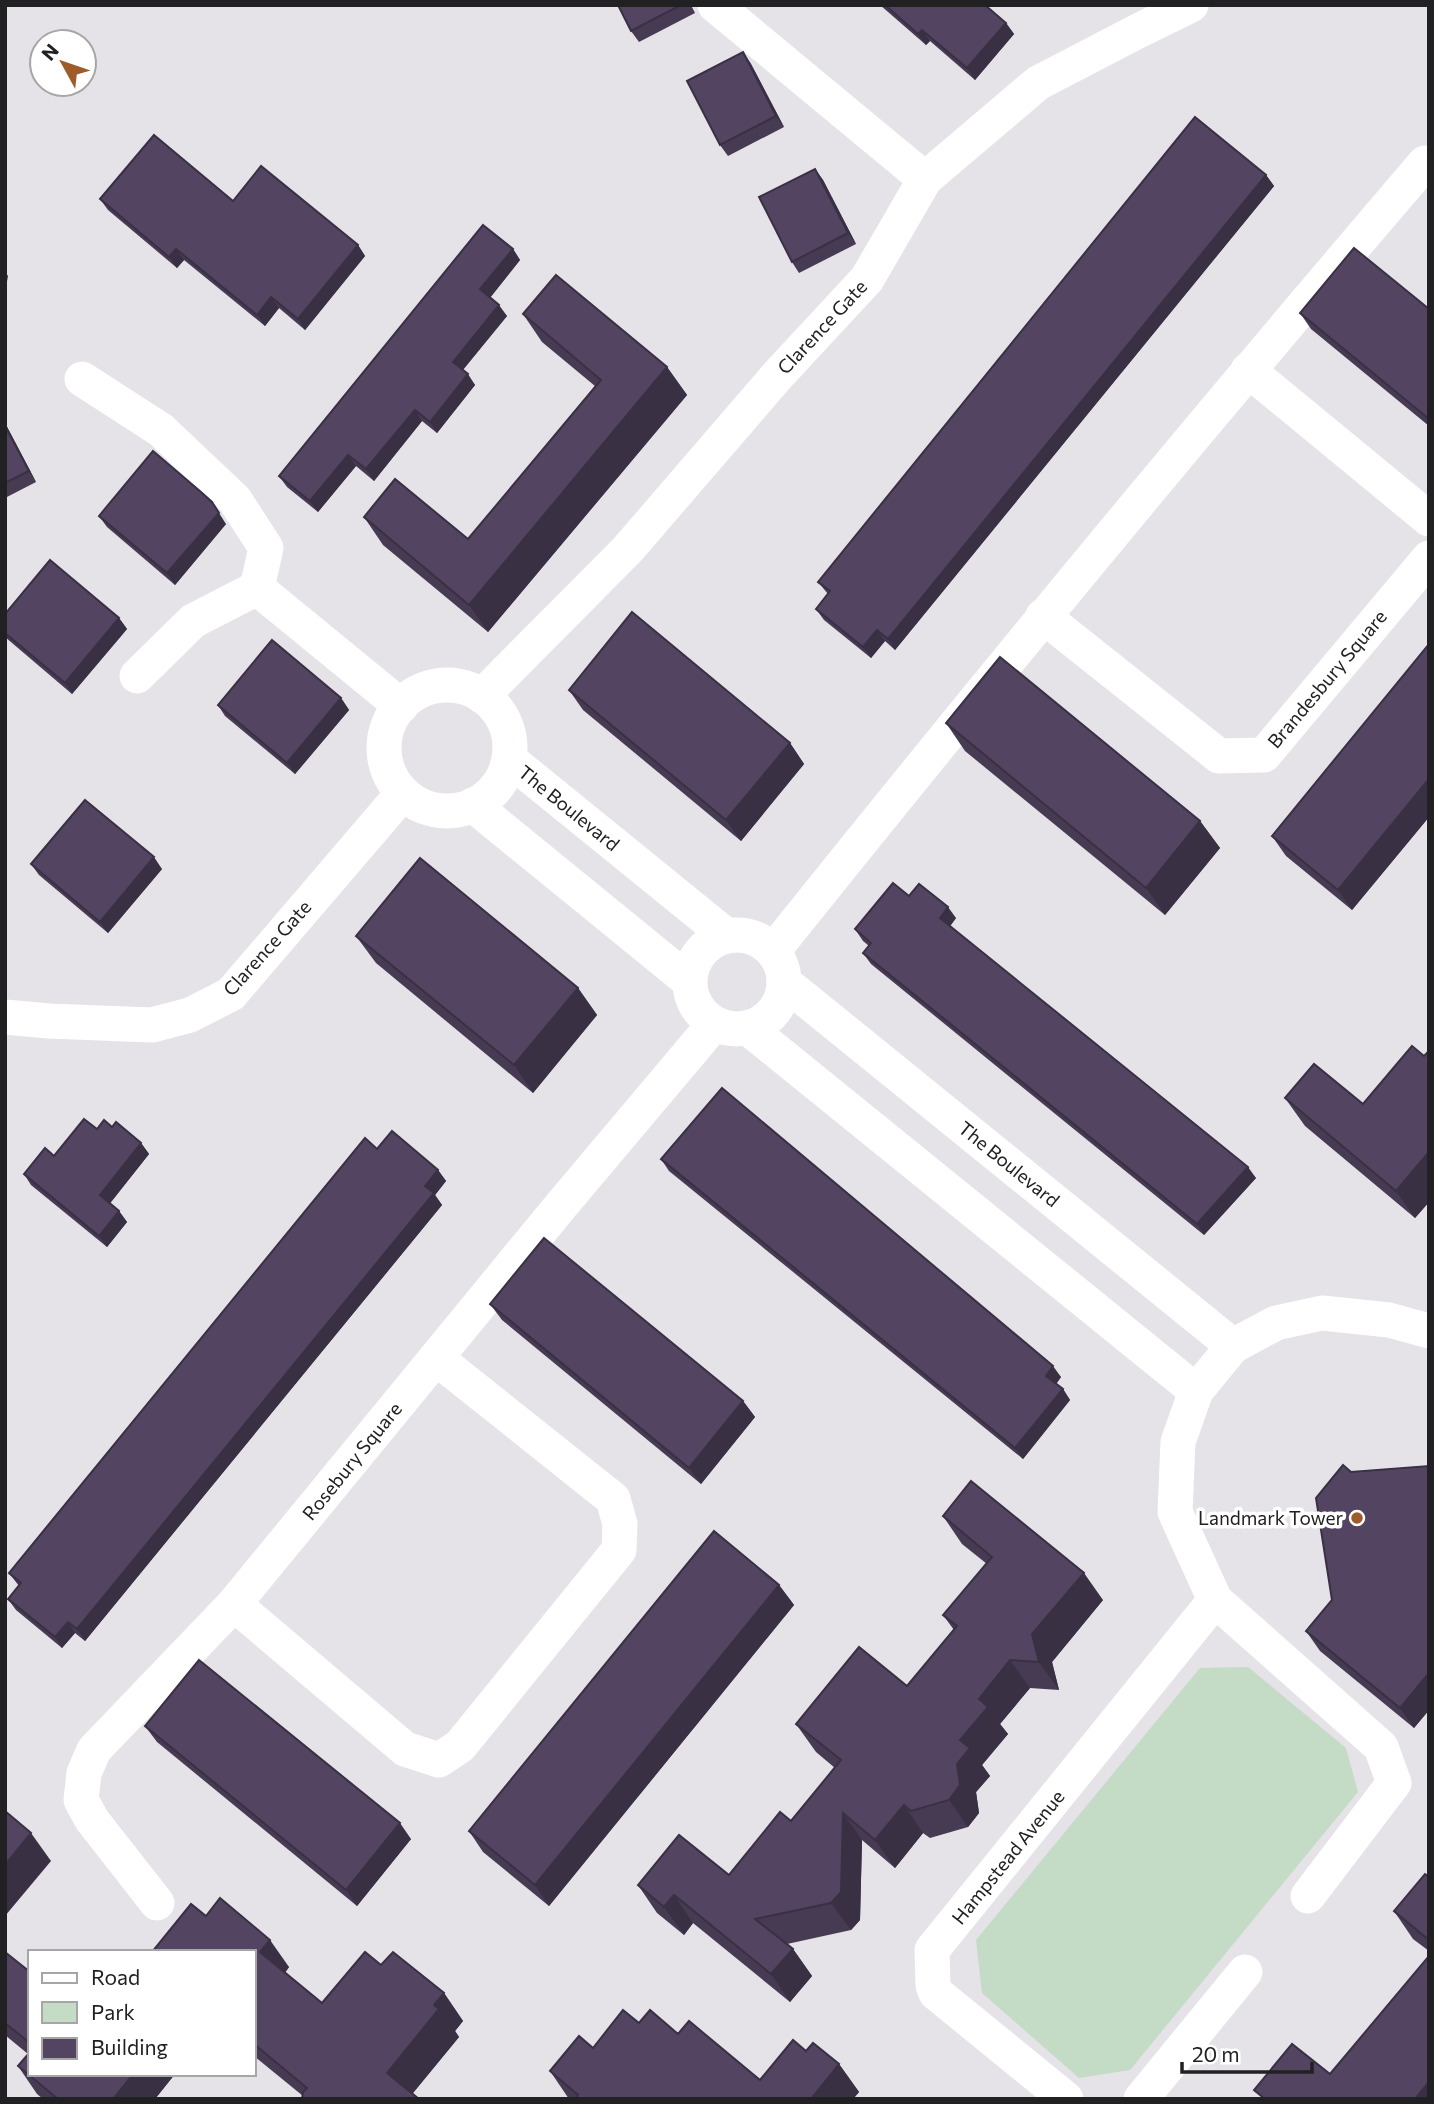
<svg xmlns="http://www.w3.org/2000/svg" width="1434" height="2104" font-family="Commissioner,sans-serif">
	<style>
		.green { fill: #c4dbc6 }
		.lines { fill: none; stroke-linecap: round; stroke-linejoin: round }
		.minor { stroke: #fff; stroke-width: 35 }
		.wall { fill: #473b53 }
		.shaded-wall { fill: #3a3044 }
		.building { fill: #534561; stroke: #3a3044; stroke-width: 2 }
		.poi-dot { fill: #9e5c2a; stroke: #fff; stroke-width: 2.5 }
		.labels { text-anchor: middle; stroke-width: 7; stroke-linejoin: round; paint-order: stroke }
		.street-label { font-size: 19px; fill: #212022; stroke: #fff }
		.poi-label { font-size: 19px; fill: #212022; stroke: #fff; text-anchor: end }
	</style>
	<rect width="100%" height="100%" fill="#e5e2e8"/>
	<path class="green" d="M1248,1667L1346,1748L1358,1792L1130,2070L1079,2078L982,1993L976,1940L1200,1668Z"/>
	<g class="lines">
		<g class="minor">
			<path d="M715,5L925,179"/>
			<path d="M1248,370L1429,519"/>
			<path d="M82,379L161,430L235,500L266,548L257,588L193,621L137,676"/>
			<path d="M257,588L401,706"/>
			<path d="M1043,616L1219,756L1264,755L1429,558"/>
			<circle cx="447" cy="748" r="63"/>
			<path d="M482,696L628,549L777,376L867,279L925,179L1038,83L1138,31L1191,5"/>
			<path d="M509,759L727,936"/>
			<path d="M473,805L689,981"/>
			<circle cx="737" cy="982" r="47"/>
			<path d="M773,951C986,685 1203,422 1425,163L1429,166"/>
			<path d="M784,982L1233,1346"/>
			<path d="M5,1017L49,1021L152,1025L190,1015L231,994L403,793"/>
			<path d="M748,1028L1196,1391"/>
			<path d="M234,1604L405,1749L439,1760L460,1746L619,1550L620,1524L613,1499L436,1358"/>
			<path d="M1308,1896L1394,1783L1381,1747L1215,1600L1175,1512L1178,1442L1196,1391L1233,1346L1276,1323L1322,1313L1389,1320L1429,1331"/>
			<path d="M157,1903L92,1820L81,1800L84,1773L94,1750L234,1604L559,1208L714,1024"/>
			<path d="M1066,2099L936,1993L933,1986L932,1950L1215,1600"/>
			<path d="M1141,2099L1245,1972"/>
		</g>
	</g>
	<g class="wall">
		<path d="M618,5H691L695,13L639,42L631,31Z"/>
		<path d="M880,5H985L1006,23L1014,34L975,80L930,41L926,45Z"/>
		<path d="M743,52L751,64L784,127L728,156L720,145Z"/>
		<path d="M815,169L823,180L856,244L799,273L792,262Z"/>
		<path d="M1266,175L1274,186L895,650L885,641L871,658L824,620L816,609L828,594L818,582Z"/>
		<path d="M100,199L233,201L358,245L365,256L305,330L279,308L265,326L184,260L177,268L108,210Z"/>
		<path d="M513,249L520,260L490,298L507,316L463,370L475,385L437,433L422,421L374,481L356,466L318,512L287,487L279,476Z"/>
		<path d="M1429,309V426L1311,329L1300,313Z"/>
		<path d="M523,314L667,367L687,395L488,632L383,545L364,517L468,539L595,386L542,342Z"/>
		<path d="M5,423L36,482L5,498Z"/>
		<path d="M99,516L226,524L175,585L107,527Z"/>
		<path d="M5,614L119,618L127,629L72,694L5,637Z"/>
		<path d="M1429,644V817L1352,910L1286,856L1272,836Z"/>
		<path d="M569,690L790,743L804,764L741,841L583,710Z"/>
		<path d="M341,698L349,710L295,774L225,716L218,705Z"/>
		<path d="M946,723L1200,821L1220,848L1165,915L965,751Z"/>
		<path d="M31,864L162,869L108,933L39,875Z"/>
		<path d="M909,896L956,918L950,926L1256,1178L1204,1235L871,964L863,953L869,946L863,941L855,929Z"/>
		<path d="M356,936L578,988L597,1015L533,1093L376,963Z"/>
		<path d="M1429,1051V1202L1415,1218L1305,1126L1285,1098L1363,1104L1424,1056Z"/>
		<path d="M112,1127L141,1143L149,1154L110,1203L119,1211L127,1222L107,1247L31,1185L24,1174L97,1129Z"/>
		<path d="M377,1149L438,1170L446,1181L435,1195L442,1205L85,1641L75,1633L62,1648L16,1610L8,1599L19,1586L9,1573Z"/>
		<path d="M661,1159L1061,1377L1056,1384L1063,1389L1070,1400L1023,1459L669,1171Z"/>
		<path d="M490,1304L743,1401L755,1417L701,1484L502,1320Z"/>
		<path d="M1429,1466V1710L1414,1728L1320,1651L1306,1631L1332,1600L1351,1472Z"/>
		<path d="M943,1516L1103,1600L1052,1662L1059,1690L1030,1688L1000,1724L1008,1734L982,1765L990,1776L976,1792L979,1813L968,1827L930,1838L923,1833L895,1868L862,1840L860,1920L851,1930L787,1944L793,1949L812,1976L790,2002L693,1923L684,1935L657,1913L638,1885L729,1875L791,1821L835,1768L816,1752L796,1724L907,1686L954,1630L943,1615L987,1564L962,1544Z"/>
		<path d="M779,1585L794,1605L549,1906L483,1852L469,1831Z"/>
		<path d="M145,1726L411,1839L357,1906L157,1742Z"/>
		<path d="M1429,1877V1951L1413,1939L1394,1911Z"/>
		<path d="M206,1916L289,1967L285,1973L322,2003L381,1965L444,1993L463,2021L455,2031L459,2037L413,2093L303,2096L254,2056V1952Z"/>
		<path d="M5,1952L30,1972V2074H175L155,2099H43L37,2094L18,2066L28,2054L5,2035Z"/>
		<path d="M639,2023L678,2034L760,2080L806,2051L839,2064L859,2092L853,2099H569L550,2071Z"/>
	</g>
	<g class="shaded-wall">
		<path d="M1006,23L1014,34L975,80L967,68Z"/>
		<path d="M922,30L930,41L926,45L918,34Z"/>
		<path d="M743,52L751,64L784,127L776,116Z"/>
		<path d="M815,169L823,180L856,244L848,233Z"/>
		<path d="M1266,175L1274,186L895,650L888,639Z"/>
		<path d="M358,245L365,256L305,330L298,319Z"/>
		<path d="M176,249L184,260L177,268L169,257Z"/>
		<path d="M513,249L520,260L488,300L480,289Z"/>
		<path d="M5,272L8,276L5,292Z"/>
		<path d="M271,297L279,308L265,326L257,315Z"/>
		<path d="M499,305L507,316L460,373L453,362Z"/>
		<path d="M667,367L687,395L488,632L469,605Z"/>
		<path d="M468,374L475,385L437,433L430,422Z"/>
		<path d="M415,410L422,421L374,481L366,469Z"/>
		<path d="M5,423L36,482L29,471L5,426Z"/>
		<path d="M348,455L356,466L318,512L310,501Z"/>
		<path d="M212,502L226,524L175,585L167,573Z"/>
		<path d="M119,618L127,629L72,694L65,683Z"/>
		<path d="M877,630L885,641L871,658L863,647Z"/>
		<path d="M341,698L349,710L295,774L287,763Z"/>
		<path d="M790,743L804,764L741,841L726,820Z"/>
		<path d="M1429,779V817L1352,910L1338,890Z"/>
		<path d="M1200,821L1220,848L1165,915L1146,888Z"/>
		<path d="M154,857L162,869L108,933L100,922Z"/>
		<path d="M948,907L956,918L948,929L940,918Z"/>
		<path d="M578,988L597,1015L533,1093L514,1065Z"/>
		<path d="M141,1143L149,1154L108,1206L100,1195Z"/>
		<path d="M1429,1152V1202L1415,1218L1396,1191Z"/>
		<path d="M1248,1167L1256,1178L1204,1235L1197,1224Z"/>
		<path d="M438,1170L446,1181L435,1195L442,1205L85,1641L77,1629Z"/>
		<path d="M119,1211L127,1222L107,1247L99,1236Z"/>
		<path d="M1053,1366L1061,1377L1054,1387L1046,1376Z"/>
		<path d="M1063,1389L1070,1400L1023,1459L1015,1448Z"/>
		<path d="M743,1401L755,1417L701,1484L689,1468Z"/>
		<path d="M1084,1573L1103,1600L1052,1662L1059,1690L1039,1662L1032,1634Z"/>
		<path d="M779,1585L794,1605L549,1906L535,1885Z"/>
		<path d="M68,1622L75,1633L62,1648L55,1637Z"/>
		<path d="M1010,1660L1030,1688L1000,1724L1008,1734L982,1765L990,1776L976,1792L979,1813L968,1827L949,1800L960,1740L979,1699Z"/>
		<path d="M1429,1673V1710L1414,1728L1400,1708Z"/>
		<path d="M904,1805L923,1833L895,1868L875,1840Z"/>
		<path d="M843,1813L862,1840L860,1920L851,1930L831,1903Z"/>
		<path d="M400,1823L411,1839L357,1906L346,1890Z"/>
		<path d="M31,1833L51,1861L5,1916V1865Z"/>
		<path d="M674,1895L693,1923L684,1935L664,1907Z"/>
		<path d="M270,1940L289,1967L279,1980L260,1952Z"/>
		<path d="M793,1949L812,1976L790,2002L771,1974Z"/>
		<path d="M444,1993L463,2021L455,2031L459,2037L408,2099L387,2073L434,2005Z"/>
		<path d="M839,2064L859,2092L853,2099H811Z"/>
		<path d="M133,2074H175L155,2099H113Z"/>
		<path d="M1429,2082V2099H1415Z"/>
	</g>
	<g class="building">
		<path d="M618,5H681L631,31Z"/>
		<path d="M885,5H985L1006,23L967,68L922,30L918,34Z"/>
		<path d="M743,52L776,116L720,145L687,81Z"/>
		<path d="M1195,117L1266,175L888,639L877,630L863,647L816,609L830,591L818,582Z"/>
		<path d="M154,135L233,201L261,166L358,245L298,319L271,297L257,315L176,249L169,257L100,199Z"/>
		<path d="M815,169L848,233L792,262L759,197Z"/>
		<path d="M483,225L513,249L480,289L499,305L453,362L468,374L430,422L415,410L366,469L348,455L310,501L279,476Z"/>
		<path d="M1354,248L1429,309V419L1300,313Z"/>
		<path d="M556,275L667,367L469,605L364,517L395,479L468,539L601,380L523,314Z"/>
		<path d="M5,426L29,471L5,483Z"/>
		<path d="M153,451L201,492L212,502L219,513L167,573L99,516Z"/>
		<path d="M50,560L119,618L65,683L5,633V614Z"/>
		<path d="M632,612L790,743L726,820L569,690Z"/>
		<path d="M272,640L341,698L287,763L218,705Z"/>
		<path d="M1429,644V779L1338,890L1272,836Z"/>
		<path d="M1000,657L1200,821L1146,888L946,723Z"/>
		<path d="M85,800L154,857L100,922L31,864Z"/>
		<path d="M420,858L578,988L514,1065L356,936Z"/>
		<path d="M893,883L909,896L919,884L948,907L940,918L1248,1167L1197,1224L863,953L871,943L855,929Z"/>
		<path d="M1412,1046L1424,1056L1429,1051V1152L1396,1191L1285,1098L1314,1064L1363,1104Z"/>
		<path d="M722,1088L1053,1366L1046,1376L1063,1389L1015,1448L661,1159Z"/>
		<path d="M84,1119L97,1129L104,1120L112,1127L116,1122L141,1143L100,1195L119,1211L99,1236L24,1174L45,1148L54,1156Z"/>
		<path d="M392,1131L438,1170L425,1186L434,1193L77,1629L68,1622L55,1637L8,1599L21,1583L9,1573L365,1138L377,1149Z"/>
		<path d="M544,1238L743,1401L689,1468L490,1304Z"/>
		<path d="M1343,1465L1351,1472L1429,1466V1673L1400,1708L1306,1631L1332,1600L1316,1498Z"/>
		<path d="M971,1481L1084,1573L1032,1634L1039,1662L1010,1660L979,1699L988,1707L960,1740L970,1748L957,1764L960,1785L949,1800L911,1811L904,1805L875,1840L843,1813L841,1892L831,1903L755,1919L793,1949L771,1974L674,1895L664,1907L638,1885L679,1835L729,1875L780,1812L791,1821L841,1760L796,1724L859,1647L907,1686L957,1626L943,1615L992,1557L943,1516Z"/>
		<path d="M714,1531L779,1585L535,1885L469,1831Z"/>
		<path d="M199,1660L400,1823L346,1890L145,1726Z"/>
		<path d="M5,1811L31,1833L5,1865Z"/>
		<path d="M1425,1874L1429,1877V1940L1394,1911Z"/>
		<path d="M220,1898L270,1940L260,1952L322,2003L365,1952L381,1965L393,1952L444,1993L434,2005L439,2009L387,2073L419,2099H302L303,2092L307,2088L254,2044V1952H152L191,1904L206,1916Z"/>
		<path d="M5,1952L30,1972V2043L5,2023Z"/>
		<path d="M1429,1956V2082L1415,2099H1265L1254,2090L1292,2044L1330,2074Z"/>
		<path d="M623,2010L639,2023L650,2010L678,2034L689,2021L760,2080L793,2040L806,2051L813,2043L839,2064L811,2099H575L578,2095L550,2071L579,2036L593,2048Z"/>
		<path d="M30,2052V2074H133L113,2099H58L18,2066Z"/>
	</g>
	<circle class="poi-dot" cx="1357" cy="1518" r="7"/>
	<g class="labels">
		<g class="street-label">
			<text transform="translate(822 327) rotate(-47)" y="7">Clarence Gate</text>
			<text transform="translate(1327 679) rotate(-50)" y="7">Brandesbury Square</text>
			<text transform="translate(569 808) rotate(39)" y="7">The Boulevard</text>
			<text transform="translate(267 948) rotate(-48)" y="7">Clarence Gate</text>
			<text transform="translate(1009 1164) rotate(39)" y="7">The Boulevard</text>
			<text transform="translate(352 1461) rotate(-51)" y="7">Rosebury Square</text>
			<text transform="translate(1008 1857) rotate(-51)" y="7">Hampstead Avenue</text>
		</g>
		<g class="poi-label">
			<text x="1343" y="1525">Landmark Tower</text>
		</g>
	</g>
	<rect width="1434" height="2104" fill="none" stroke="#212022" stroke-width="14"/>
	<rect x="28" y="1950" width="228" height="126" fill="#ffffff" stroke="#a6a6a7" stroke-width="2"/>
	<rect x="42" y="1973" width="35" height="10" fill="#ffffff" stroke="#a6a6a7" stroke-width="2"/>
	<text x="91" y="1985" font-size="21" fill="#212022">Road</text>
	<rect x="42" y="2002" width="35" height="21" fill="#c4dbc6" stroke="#a6a6a7" stroke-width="2"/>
	<text x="91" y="2020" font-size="21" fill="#212022">Park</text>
	<rect x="42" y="2038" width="35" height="21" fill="#534561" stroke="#a6a6a7" stroke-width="2"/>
	<text x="91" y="2055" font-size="21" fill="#212022">Building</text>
	<g transform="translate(63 63) rotate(310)"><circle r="33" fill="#ffffff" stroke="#a6a6a7" stroke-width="2"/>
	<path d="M0-5L12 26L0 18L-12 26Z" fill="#9e5c2a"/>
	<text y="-10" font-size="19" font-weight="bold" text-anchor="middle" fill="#212022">N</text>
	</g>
	<path d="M1182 2062v10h130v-10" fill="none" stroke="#212022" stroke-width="3.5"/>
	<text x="1192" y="2062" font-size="21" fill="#212022" stroke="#ffffff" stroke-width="5" paint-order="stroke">20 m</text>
</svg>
